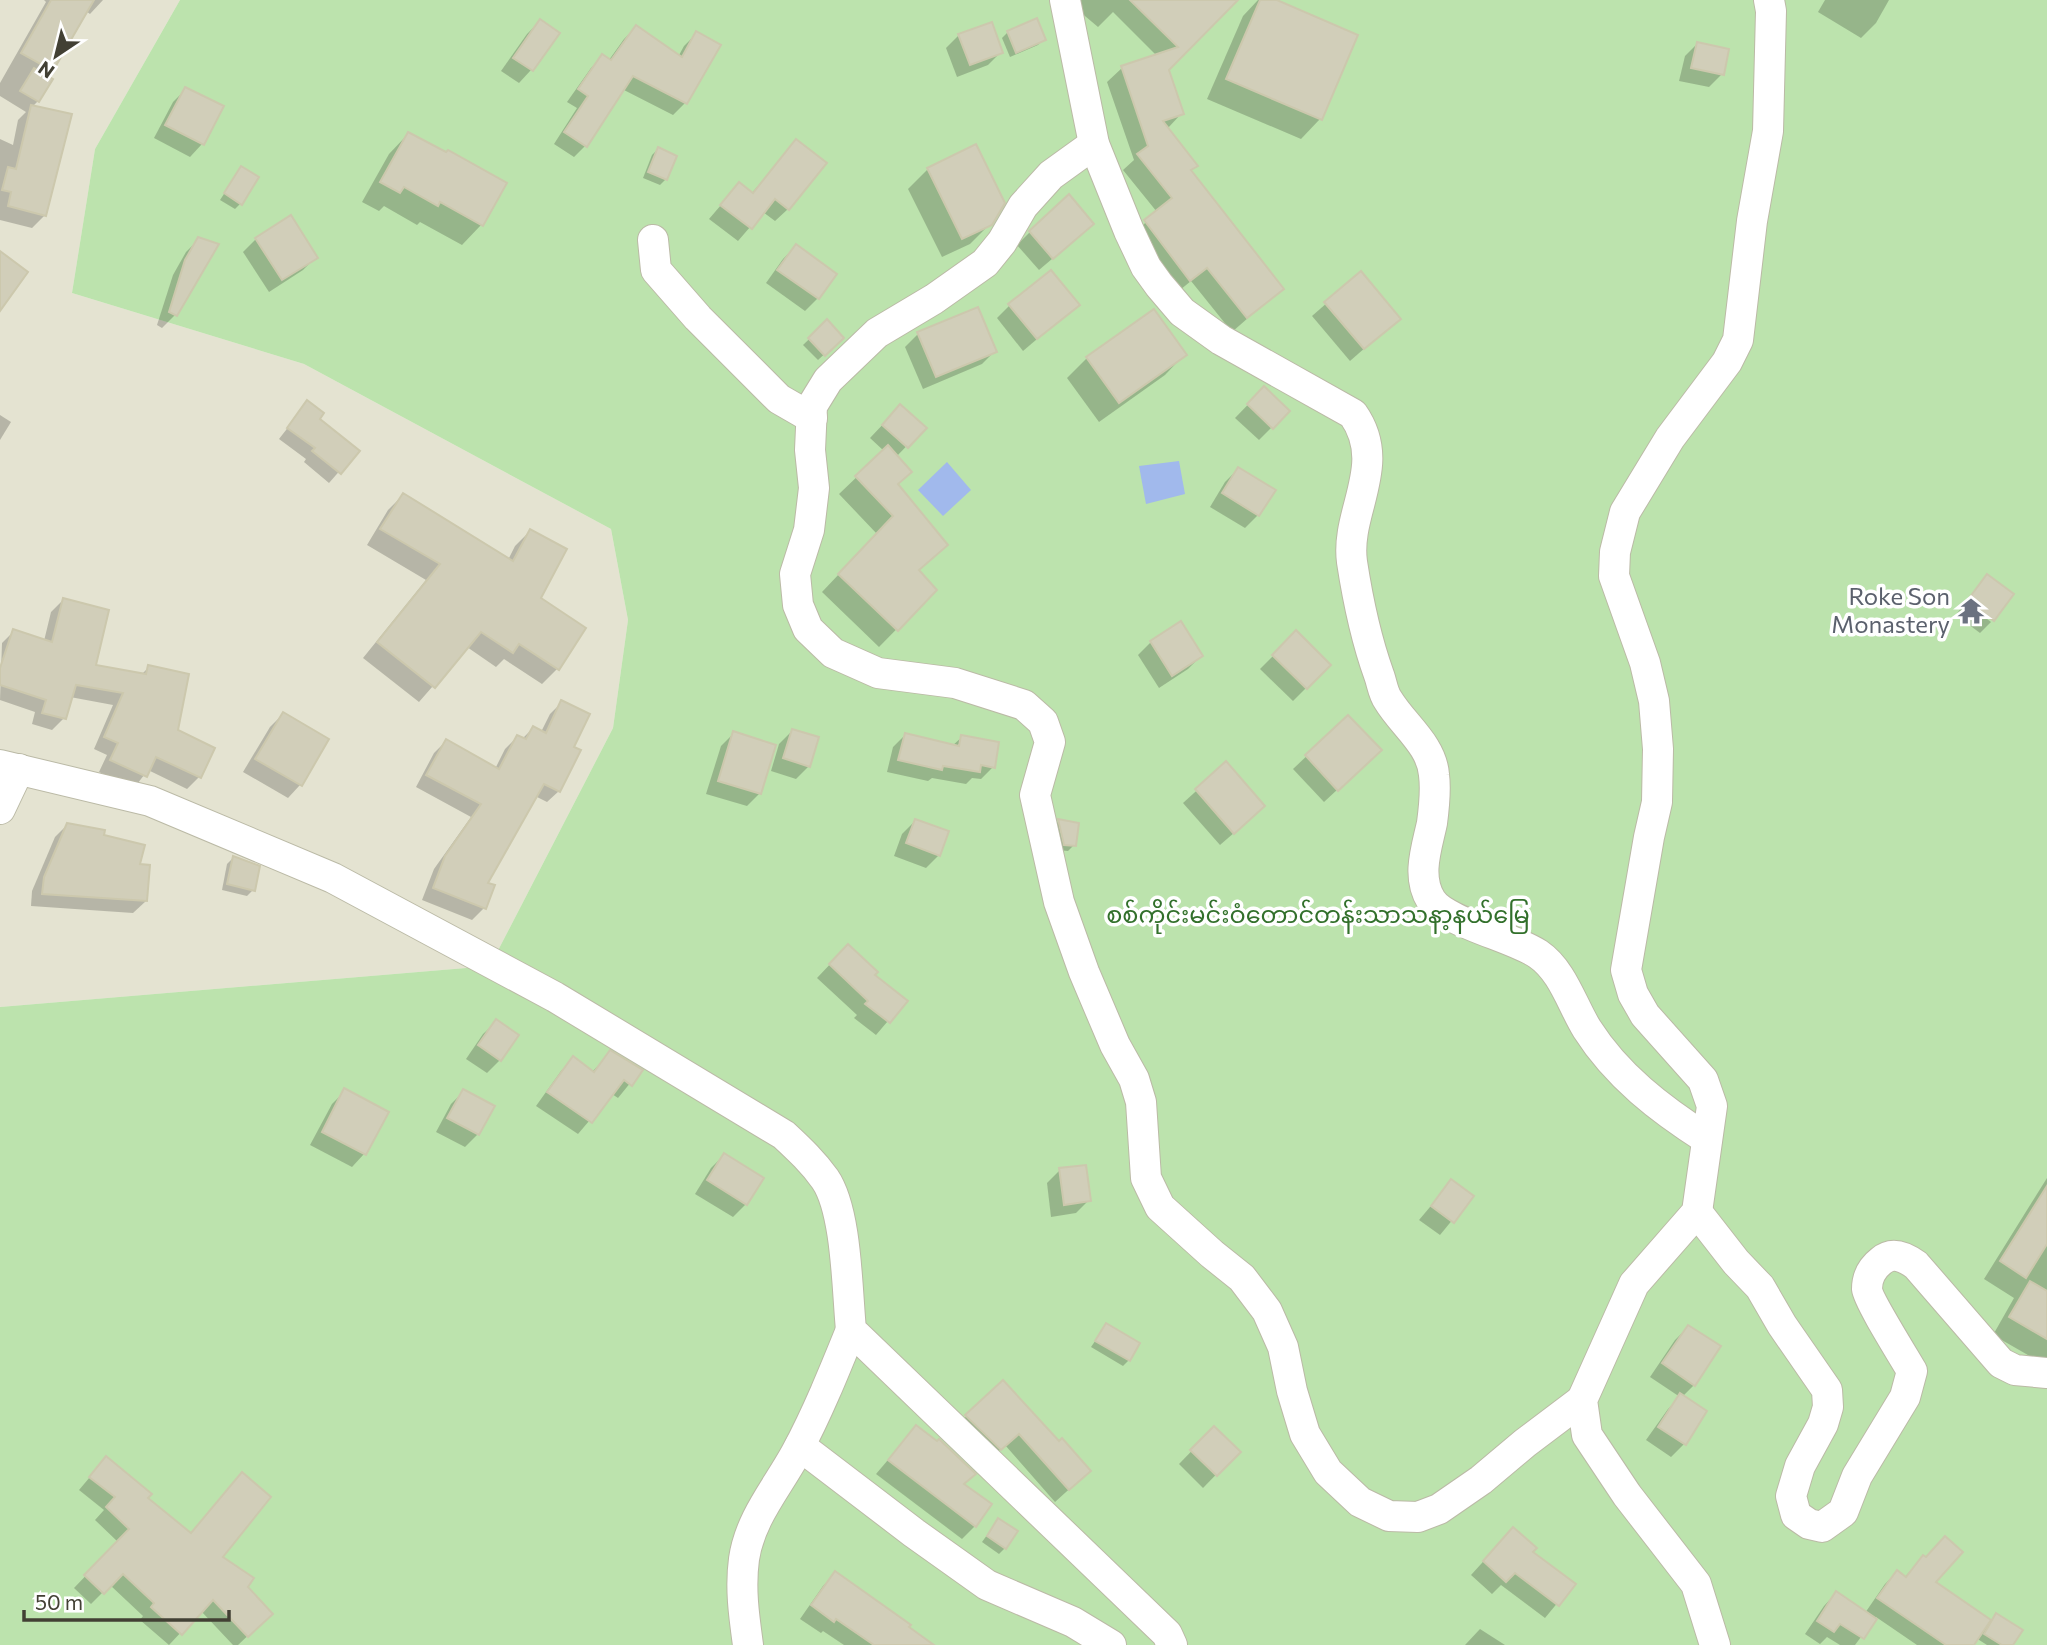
<svg xmlns="http://www.w3.org/2000/svg" width="2047" height="1645" font-family="Commissioner,'Noto Sans Myanmar',sans-serif">
	<style>
		.residential { fill: #e4e3d1 }
		.green { fill: #bce3ad }
		.water { fill: #a1b9ec }
		.shadow { fill: #0003 }
		.building { fill: #d1ceb9; stroke: #ccc8ad; stroke-width: 2 }
		.lines { fill: none; stroke-linecap: round; stroke-linejoin: round }
		.street-casing { stroke: #bbbaa6; stroke-width: 32 }
		.street { stroke: #fff; stroke-width: 30 }
		.labels { text-anchor: middle; stroke-width: 7; stroke-linejoin: round; paint-order: stroke }
		.worship-label { font-size: 24px; fill: #5b616d; stroke: #fff; text-anchor: end }
		.park-label { font-size: 24px; fill: #32702b; stroke: #fff }
	</style>
	<rect width="100%" height="100%" fill="#f0f0e3"/>
	<path class="residential" d="M0,0H180L95,149L72,293L304,364L611,529L628,620L613,728L490,966L0,1007Z"/>
	<path class="green" d="M180,0H2047V1645H0V1007L490,966L613,728L628,620L611,529L304,364L72,293L95,149Z"/>
	<g class="water">
		<path d="M1179,461L1185,494L1146,504L1139,466Z"/>
		<path d="M947,462L971,490L943,516L918,490Z"/>
	</g>
	<g class="shadow">
		<path d="M44,0H103L90,14L86,11L47,77L38,101L32,107L45,215L32,228L0,220V139L13,145L18,120L26,112L0,96V83L46,2Z"/>
		<path d="M1066,0H1217L1167,70L1182,113L1167,129L1190,171L1281,289L1232,332L1191,281L1175,294L1130,237L1157,212L1123,170L1134,160L1107,82L1122,68L1157,56L1113,12L1098,27Z"/>
		<path d="M1258,0H1272L1320,119L1301,139L1207,99L1243,16Z"/>
		<path d="M1825,0H1889L1876,23L1861,38L1818,12Z"/>
		<path d="M540,21L557,33L531,70L519,83L501,71L527,34Z"/>
		<path d="M636,27L678,57L684,46L696,34L685,103L673,115L622,89L586,145L574,157L554,144L577,108L567,102L591,68L603,56L609,60L624,39Z"/>
		<path d="M1008,32L1044,39L1038,45L1010,57L1002,38Z"/>
		<path d="M959,35L1001,52L988,65L957,77L946,48Z"/>
		<path d="M1698,43L1722,74L1709,87L1679,81L1685,56Z"/>
		<path d="M186,89L202,144L190,157L154,138L173,102Z"/>
		<path d="M408,134L504,184L481,225L462,245L420,222L417,225L384,206L379,211L362,202L389,154Z"/>
		<path d="M796,141L788,209L775,221L763,212L738,241L709,219L739,184L751,194Z"/>
		<path d="M658,149L666,179L660,185L643,178L652,155Z"/>
		<path d="M241,168V203L235,209L220,200Z"/>
		<path d="M928,169L991,223L970,244L942,257L908,189Z"/>
		<path d="M290,217L316,257L303,270L269,292L243,252L256,239Z"/>
		<path d="M1030,232L1079,236L1039,270L1017,245Z"/>
		<path d="M199,239L175,315L162,328L157,325L173,275L186,252Z"/>
		<path d="M796,246L835,274L818,298L805,311L766,283L783,259Z"/>
		<path d="M1360,274L1398,319L1350,361L1312,316Z"/>
		<path d="M1010,305H1077L1023,351L997,318Z"/>
		<path d="M977,309L995,351L982,364L923,389L905,347L918,334Z"/>
		<path d="M827,322L842,338L818,360L803,345Z"/>
		<path d="M1184,355L1165,375L1099,422L1067,378L1087,358Z"/>
		<path d="M1264,388L1288,411L1259,440L1235,418Z"/>
		<path d="M307,403L318,419L357,451L329,483L304,462L306,459L279,439Z"/>
		<path d="M0,415L11,422L0,440Z"/>
		<path d="M888,419L924,428L896,457V485L946,545L918,571L935,590L879,647L822,592L877,534L839,494L884,451L870,438Z"/>
		<path d="M1238,469L1273,491L1258,515L1245,528L1210,507L1225,482Z"/>
		<path d="M403,495L508,560L515,546L530,531L539,598L584,628L557,669L542,684L504,659L496,667L467,647L419,702L363,658L426,580L367,545L388,510Z"/>
		<path d="M63,600L94,666L141,675L149,667L176,731L199,777L187,789L148,770L134,788L99,772L107,755L94,749L113,705L70,697L64,718L52,730L32,724L35,712L0,700L2,643L14,631L44,641L51,612Z"/>
		<path d="M1965,602L1991,622L1980,633L1956,615Z"/>
		<path d="M1296,633L1329,665L1293,701L1260,669Z"/>
		<path d="M1151,642L1201,656L1188,669L1159,688L1138,655Z"/>
		<path d="M562,702L572,748L559,791L547,802L535,796L486,884L484,908L472,920L422,900L434,869L471,817L416,787L434,753L446,741L495,769L505,749L517,737L522,739L533,728L541,732L550,714Z"/>
		<path d="M283,714L327,740L300,785L288,798L243,772L270,727Z"/>
		<path d="M1348,717L1366,763L1324,802L1293,769Z"/>
		<path d="M792,731L809,766L796,779L771,771L779,744Z"/>
		<path d="M734,733L760,793L747,806L706,794L721,746Z"/>
		<path d="M905,735L952,746L962,737L993,767L981,779L972,778L966,784L932,778L928,781L887,772L893,747Z"/>
		<path d="M1226,764L1250,819L1220,845L1183,803Z"/>
		<path d="M915,821L939,855L926,868L894,856L902,834Z"/>
		<path d="M1059,821L1074,845L1068,851L1058,850L1053,827Z"/>
		<path d="M67,825L102,837L138,865L146,901L133,913L31,906L32,891L55,837Z"/>
		<path d="M233,858L253,890L247,896L222,890L227,864Z"/>
		<path d="M835,959L872,976L905,1001L876,1035L854,1018L857,1015L817,978Z"/>
		<path d="M496,1022L500,1060L487,1073L466,1059L483,1034Z"/>
		<path d="M610,1053L640,1071L618,1098L612,1094L578,1134L536,1106L561,1071L574,1059L592,1072Z"/>
		<path d="M345,1091L364,1154L352,1167L310,1145L332,1104Z"/>
		<path d="M464,1091L478,1134L465,1147L436,1132L451,1104Z"/>
		<path d="M724,1155L762,1179L746,1204L733,1217L695,1194L711,1168Z"/>
		<path d="M1060,1170L1089,1200L1076,1213L1051,1217L1047,1183Z"/>
		<path d="M2047,1178V1366L1993,1335L2014,1298L1984,1279Z"/>
		<path d="M1452,1181L1472,1196L1440,1235L1419,1220Z"/>
		<path d="M1106,1325L1129,1360L1123,1366L1091,1347Z"/>
		<path d="M1688,1327L1694,1385L1682,1397L1684,1444L1671,1457L1646,1440L1668,1409L1680,1397L1650,1377L1675,1340Z"/>
		<path d="M1003,1382L1059,1443L1076,1483L1055,1502L1005,1445L987,1462L953,1429Z"/>
		<path d="M916,1427L937,1443L962,1485L975,1526L962,1539L876,1474Z"/>
		<path d="M1214,1428L1238,1452L1203,1488L1179,1464Z"/>
		<path d="M106,1458L145,1498L245,1587L271,1614L238,1645H233L201,1611L169,1645L140,1620L143,1616L110,1585L91,1604L74,1588L118,1542L95,1520L104,1510L79,1490Z"/>
		<path d="M998,1520L1005,1548L999,1554L982,1542Z"/>
		<path d="M1501,1542L1531,1552L1573,1584L1545,1618L1501,1585L1492,1594L1471,1575Z"/>
		<path d="M1923,1557L1933,1582L1991,1621L1997,1615L2011,1645H1987L1976,1638L1972,1645H1917L1876,1617L1855,1645H1840L1827,1637L1820,1644L1805,1634L1824,1606L1836,1593L1865,1613L1885,1584L1897,1572L1904,1578Z"/>
		<path d="M836,1573L910,1645H844L823,1631L821,1633L800,1619L823,1586Z"/>
		<path d="M1480,1629L1505,1645H1465Z"/>
	</g>
	<g class="building">
		<path d="M51,0H94L53,71L21,53Z"/>
		<path d="M1130,0H1238L1169,70L1184,114L1163,121L1198,166L1191,170L1284,289L1247,318L1207,268L1190,281L1144,220L1172,198L1137,154L1148,146L1121,66L1178,47Z"/>
		<path d="M1260,0H1277L1358,35L1322,120L1226,79Z"/>
		<path d="M1037,18L1046,40L1016,53L1007,31Z"/>
		<path d="M540,19L560,33L533,71L513,58Z"/>
		<path d="M992,22L1003,53L970,65L958,34Z"/>
		<path d="M636,25L682,57L696,31L721,45L687,104L633,76L587,147L564,132L588,96L578,89L602,54L611,60Z"/>
		<path d="M1697,42L1729,49L1724,75L1691,68Z"/>
		<path d="M34,68L53,79L39,102L20,91Z"/>
		<path d="M185,87L224,106L204,145L165,125Z"/>
		<path d="M31,105L72,114L46,216L8,206L11,192L2,190L8,167L16,169Z"/>
		<path d="M408,132L446,152L448,150L507,183L483,226L440,202L438,206L404,187L400,193L380,182Z"/>
		<path d="M796,139L827,163L789,210L775,199L752,229L720,205L739,182L753,193Z"/>
		<path d="M976,144L1005,203L992,225L962,239L927,168Z"/>
		<path d="M658,147L677,156L667,180L648,172Z"/>
		<path d="M241,166L259,177L242,205L224,193Z"/>
		<path d="M1069,194L1094,224L1053,259L1029,231Z"/>
		<path d="M291,215L318,258L282,280L255,238Z"/>
		<path d="M198,237L219,244L177,316L169,312L185,260Z"/>
		<path d="M796,244L837,274L819,299L777,270Z"/>
		<path d="M0,251L28,272L0,311Z"/>
		<path d="M1051,270L1080,305L1037,339L1008,304Z"/>
		<path d="M1361,271L1401,319L1364,349L1324,302Z"/>
		<path d="M978,307L997,352L936,377L917,332Z"/>
		<path d="M1154,309L1187,355L1119,403L1086,357Z"/>
		<path d="M827,319L844,338L825,356L808,338Z"/>
		<path d="M1264,386L1290,411L1273,429L1247,404Z"/>
		<path d="M307,400L324,413L320,419L360,451L341,474L312,451L315,448L287,428Z"/>
		<path d="M900,404L927,428L908,448L882,425Z"/>
		<path d="M888,445L912,472L898,484L948,545L919,570L937,590L898,631L838,574L893,516L855,476Z"/>
		<path d="M1238,467L1276,490L1259,516L1222,493Z"/>
		<path d="M403,493L513,561L530,529L567,549L541,598L586,628L559,670L519,644L513,653L481,632L435,688L377,642L440,564L380,529Z"/>
		<path d="M1987,574L2014,594L1994,621L1967,601Z"/>
		<path d="M63,598L109,610L96,665L146,674L148,665L189,674L178,730L215,748L201,778L156,757L147,777L110,760L118,743L104,737L123,693L76,685L66,719L42,713L46,700L0,685V668L13,629L52,642Z"/>
		<path d="M1181,621L1203,656L1172,676L1150,641Z"/>
		<path d="M1296,630L1331,665L1307,689L1272,655Z"/>
		<path d="M561,700L590,714L574,747L581,750L560,792L544,784L488,883L495,885L486,909L433,888L445,856L481,804L426,775L446,739L499,769L517,735L526,739L533,726L546,733Z"/>
		<path d="M283,712L329,739L302,786L255,759Z"/>
		<path d="M1348,715L1382,750L1338,791L1305,755Z"/>
		<path d="M792,729L819,737L810,767L783,758Z"/>
		<path d="M733,731L776,745L761,794L718,781Z"/>
		<path d="M905,733L959,746L961,735L999,742L995,768L981,765L980,772L943,766L942,770L898,760Z"/>
		<path d="M1226,761L1265,806L1234,834L1195,789Z"/>
		<path d="M915,819L949,831L940,856L906,843Z"/>
		<path d="M1058,819L1079,823L1076,846L1064,845Z"/>
		<path d="M67,823L105,830L104,835L145,845L140,864L150,865L147,901L42,894L44,877Z"/>
		<path d="M233,856L260,866L255,891L227,884Z"/>
		<path d="M848,944L878,972L875,975L908,1001L890,1023L865,1004L868,1001L829,964Z"/>
		<path d="M496,1019L519,1035L501,1061L478,1045Z"/>
		<path d="M610,1050L643,1070L632,1086L624,1080L592,1123L547,1092L573,1056L594,1072Z"/>
		<path d="M344,1088L389,1112L366,1155L322,1132Z"/>
		<path d="M463,1089L495,1106L479,1135L447,1118Z"/>
		<path d="M724,1153L764,1178L747,1205L707,1180Z"/>
		<path d="M1086,1165L1091,1201L1064,1205L1059,1168Z"/>
		<path d="M1451,1179L1474,1196L1454,1223L1431,1206Z"/>
		<path d="M2047,1186V1244L2026,1278L2000,1261Z"/>
		<path d="M2030,1281L2047,1291V1339L2009,1317Z"/>
		<path d="M1106,1323L1140,1343L1130,1361L1095,1341Z"/>
		<path d="M1688,1325L1721,1346L1695,1386L1662,1363Z"/>
		<path d="M1003,1380L1059,1441L1062,1438L1091,1471L1069,1490L1019,1434L1001,1450L965,1415Z"/>
		<path d="M1680,1393L1707,1411L1686,1445L1658,1427Z"/>
		<path d="M916,1425L937,1441L939,1439L976,1474L964,1484L992,1504L976,1527L888,1460Z"/>
		<path d="M1214,1426L1241,1452L1217,1476L1190,1450Z"/>
		<path d="M106,1456L152,1494L148,1498L191,1533L242,1472L271,1497L223,1557L254,1578L248,1587L273,1614L248,1637L213,1600L182,1635L151,1607L154,1603L123,1574L104,1594L84,1575L129,1529L106,1507L115,1497L89,1477Z"/>
		<path d="M998,1518L1018,1531L1006,1549L987,1536Z"/>
		<path d="M1513,1527L1537,1548L1533,1552L1576,1584L1559,1606L1515,1573L1506,1582L1483,1561Z"/>
		<path d="M1945,1536L1963,1552L1936,1582L1991,1620L1974,1645H1946L1877,1598L1897,1570L1906,1577L1923,1555L1926,1557Z"/>
		<path d="M835,1571L911,1625L909,1627L934,1645H874L836,1619L834,1622L811,1605Z"/>
		<path d="M1836,1591L1877,1619L1864,1639L1840,1624L1834,1632L1817,1621Z"/>
		<path d="M1996,1613L2023,1630L2013,1645H2002L1984,1634Z"/>
	</g>
	<g class="lines">
		<g class="street-casing">
			<g id="street">
				<path d="M1065,0L1094,144L1129,231L1146,267L1159,285L1182,312L1221,340L1353,414C1389,465 1345,511 1352,562C1358,601 1366,639 1379,675C1382,683 1383,693 1388,700C1403,725 1432,745 1434,775C1436,790 1434,808 1432,823C1427,847 1416,876 1431,900C1444,922 1513,937 1538,954C1563,971 1572,1005 1587,1029C1617,1076 1660,1109 1707,1139"/>
				<path d="M1094,144L1051,175L1023,206L1002,242L985,263L934,299L877,333L828,380L812,406L810,450L814,488L809,530L795,574L798,605L808,629L833,653L878,673L955,683L1024,705L1043,722L1050,742L1035,795L1059,902L1084,972L1115,1045L1134,1079L1141,1102L1146,1178L1160,1207L1212,1254L1242,1278L1267,1311L1283,1347L1292,1391L1305,1434L1328,1472L1360,1502L1389,1516L1418,1517L1439,1509L1481,1480L1525,1443L1582,1400"/>
				<path d="M653,240L656,270L698,318L779,399L812,418"/>
				<path d="M0,765L150,801L333,878L555,997L784,1135C799,1149 813,1162 825,1179C847,1211 847,1290 851,1330L1167,1634L1172,1645"/>
				<path d="M0,809L19,769"/>
				<path d="M1697,1212L1736,1262L1760,1287L1782,1325L1827,1390L1828,1407L1823,1424L1800,1466L1791,1496L1796,1515L1809,1524L1822,1527L1843,1512L1857,1476L1905,1397L1912,1371C1904,1357 1868,1300 1867,1289C1867,1277 1872,1268 1881,1261C1893,1251 1905,1257 1916,1265L2001,1363L2015,1370L2047,1373"/>
				<path d="M800,1446L914,1533L987,1585L1073,1622L1111,1645"/>
				<path d="M748,1645C744,1616 740,1588 744,1559C750,1518 777,1488 796,1453C817,1414 834,1372 851,1330"/>
				<path d="M1715,1645L1696,1584L1627,1495L1587,1435L1582,1400L1634,1284L1697,1212L1712,1106L1703,1080L1645,1015L1633,994L1626,970L1649,837L1657,802L1658,749L1654,701L1645,663L1614,576L1615,552L1625,512L1670,438L1727,362L1738,340L1752,221L1768,131L1771,11L1769,0"/>
			</g>
		</g>
		<use href="#street" class="street"/>
	</g>
	<defs>
		<g id="temple-bare" transform="scale(2.1)"><path d="M0-6L5-2H3V0L6.5 2.5H4V6H1.5V3h-3V6H-4V2.5H-6.5L-3 0V-2H-5Z" fill="#6b7280" stroke="#fff" stroke-width="2.5" paint-order="stroke"/></g>
	</defs>
	<g fill-rule="evenodd">
		<use href="#temple-bare" x="1971" y="611"/>
	</g>
	<g class="labels">
		<g class="worship-label">
			<text x="1950" y="605">Roke Son<tspan x="1950" dy="28">Monastery</tspan></text>
		</g>
		<g class="park-label">
			<text x="1318" y="923">စစ်ကိုင်းမင်းဝံတောင်တန်းသာသနာ့နယ်မြေ</text>
		</g>
	</g>
	<g transform="translate(56 56) rotate(215)" stroke="#ffffff" stroke-width="5" paint-order="stroke">
	<path d="M0-5L12 26L0 18L-12 26Z" fill="#424034"/>
	<text y="-10" font-size="19" font-weight="bold" text-anchor="middle" fill="#424034">N</text>
	</g>
	<path d="M24 1610v10h205v-10" fill="none" stroke="#424034" stroke-width="3.5"/>
	<text x="35" y="1610" font-size="21" fill="#424034" stroke="#ffffff" stroke-width="5" paint-order="stroke">50 m</text>
</svg>
